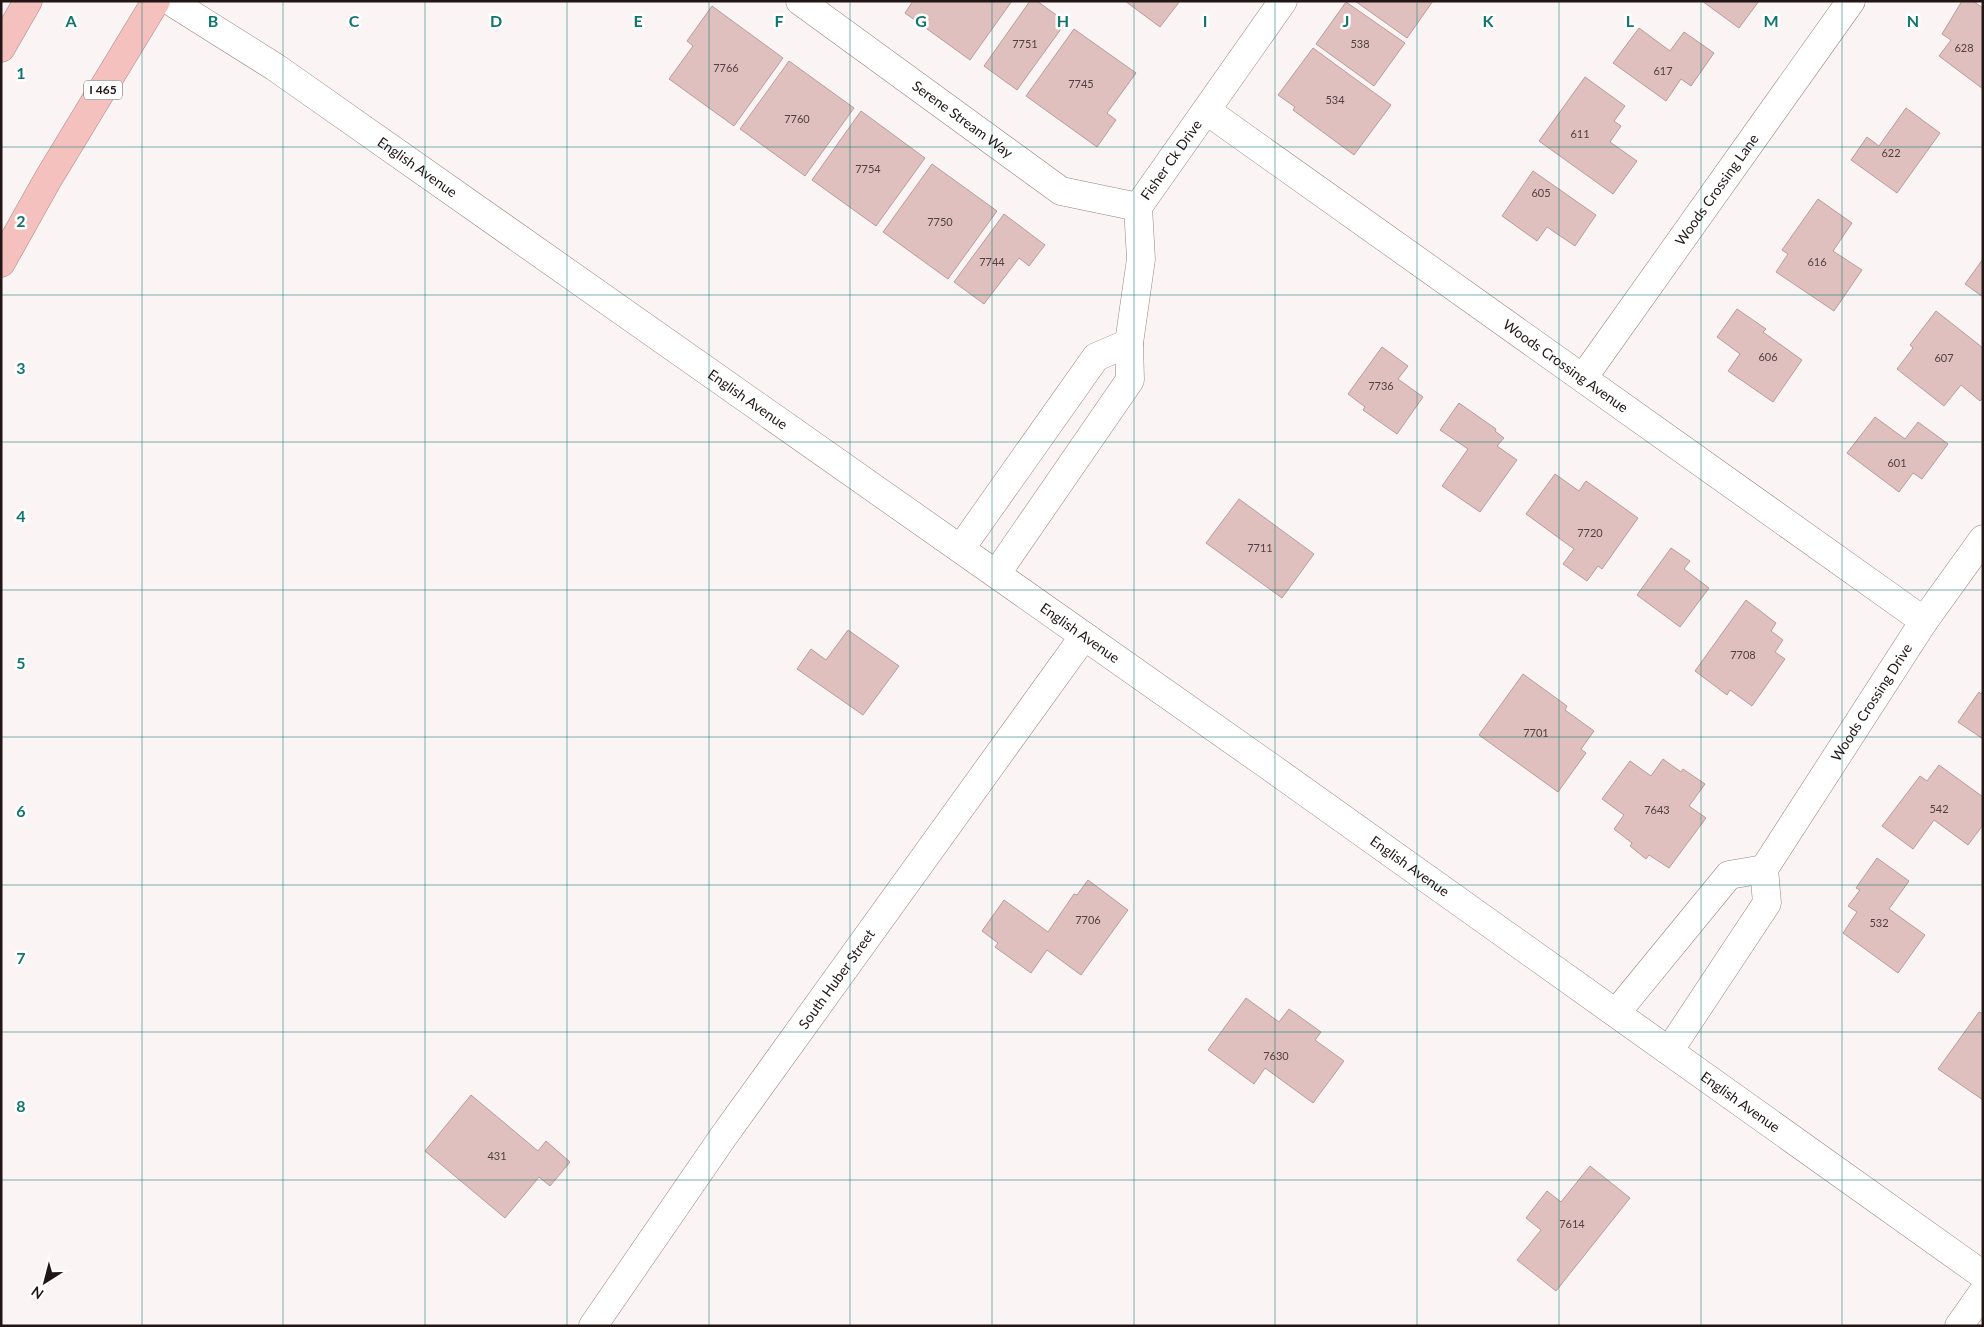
<svg xmlns="http://www.w3.org/2000/svg" width="1984" height="1327" font-family="Lato,sans-serif">
	<style>
		.building { fill: #e0c0bf; stroke: #ba9b9a }
		.lines { fill: none; stroke-linecap: round; stroke-linejoin: round }
		.minor-casing { stroke: #9d807f; stroke-width: 29 }
		.tertiary-casing { stroke: #9d807f; stroke-width: 29 }
		.motorway-casing { stroke: #ab8583; stroke-width: 29 }
		.minor { stroke: #fff; stroke-width: 28 }
		.tertiary { stroke: #fff; stroke-width: 28 }
		.motorway { stroke: #f5c1be; stroke-width: 28 }
		.grid { fill: none; stroke: #0f766e; stroke-width: 1; stroke-opacity: 0.55 }
		.labels { text-anchor: middle; stroke-width: 5; stroke-linejoin: round; paint-order: stroke }
		.number-label { font-size: 11px; fill: #514040 }
		.shield { fill: #fff; stroke: #645c5b; stroke-width: 1 }
		.shield-label { font-size: 12px; font-weight: bold; fill: #211615 }
		.street-label { font-size: 14px; fill: #211615; stroke: #fff }
		.grid-label { font-size: 16px; text-anchor: middle; font-weight: bold; fill: #0f766e; stroke: #fff; stroke-width: 5; stroke-linejoin: round; paint-order: stroke }
	</style>
	<rect width="100%" height="100%" fill="#fbf4f4"/>
	<g class="building">
		<path d="M913,1H1012L970,60L905,13Z"/>
		<path d="M1030,1H1037L1066,22L1017,90L984,66Z"/>
		<path d="M1125,1H1180L1160,27Z"/>
		<path d="M1355,1H1433L1407,38Z"/>
		<path d="M1702,1H1759L1739,28Z"/>
		<path d="M1962,1H1973L1983,8V89L1939,56L1951,40L1942,34Z"/>
		<path d="M1346,2L1405,43L1374,86L1316,44Z"/>
		<path d="M712,6L783,58L734,126L669,79L693,46L687,41Z"/>
		<path d="M1639,28L1670,51L1684,32L1714,53L1691,86L1681,79L1666,101L1613,63Z"/>
		<path d="M1074,29L1136,73L1107,113L1116,120L1097,147L1026,96Z"/>
		<path d="M1313,48L1391,105L1354,155L1293,110L1295,107L1278,95Z"/>
		<path d="M789,61L854,108L805,176L740,129Z"/>
		<path d="M1585,77L1625,106L1614,121L1621,126L1610,142L1637,161L1613,194L1539,141Z"/>
		<path d="M1906,108L1940,133L1897,193L1851,160L1867,137L1879,146Z"/>
		<path d="M861,111L925,158L876,226L812,180Z"/>
		<path d="M932,164L997,211L948,279L883,232Z"/>
		<path d="M1533,171L1596,215L1575,246L1547,227L1537,241L1502,216Z"/>
		<path d="M1818,199L1852,223L1833,251L1862,270L1834,311L1776,272L1788,254L1782,250Z"/>
		<path d="M1004,214L1045,245L1029,266L1019,258L984,304L954,282Z"/>
		<path d="M1983,259V297L1965,284Z"/>
		<path d="M1737,309L1766,329L1763,332L1802,360L1773,402L1728,371L1740,354L1717,337Z"/>
		<path d="M1936,311L1983,348V397L1980,401L1961,385L1944,406L1897,369L1913,348L1910,345Z"/>
		<path d="M1382,347L1408,366L1398,379L1423,397L1397,434L1363,410L1365,407L1348,394Z"/>
		<path d="M1459,403L1496,429L1495,431L1504,438L1497,446L1517,460L1480,512L1442,486L1468,449L1440,430Z"/>
		<path d="M1875,417L1905,439L1918,422L1948,444L1922,479L1913,473L1899,492L1847,453Z"/>
		<path d="M1555,474L1579,491L1586,481L1638,518L1602,569L1598,566L1587,581L1563,564L1574,549L1526,514Z"/>
		<path d="M1239,499L1314,554L1282,598L1206,543Z"/>
		<path d="M1671,548L1690,561L1684,569L1709,588L1680,627L1637,595Z"/>
		<path d="M1746,600L1776,623L1771,631L1783,640L1775,652L1785,659L1752,706L1730,690L1727,695L1695,671Z"/>
		<path d="M848,630L899,666L863,715L797,669L811,649L826,660Z"/>
		<path d="M1523,674L1567,706L1565,710L1594,731L1581,749L1586,753L1558,792L1479,735Z"/>
		<path d="M1983,691V739L1958,722L1979,692L1981,694Z"/>
		<path d="M1663,759L1681,772L1683,769L1705,784L1689,806L1706,818L1669,868L1649,855L1646,859L1630,846L1632,843L1614,829L1624,815L1602,799L1630,761L1651,776Z"/>
		<path d="M1939,765L1983,797V825L1968,845L1934,820L1913,849L1882,826L1920,776L1927,781Z"/>
		<path d="M1877,858L1909,881L1889,909L1925,935L1898,973L1843,933L1857,912L1848,906L1860,890L1856,888Z"/>
		<path d="M1088,880L1128,910L1081,975L1047,950L1031,973L995,947L998,943L982,931L1004,900L1048,932L1074,894L1077,895Z"/>
		<path d="M1246,998L1279,1022L1289,1009L1321,1032L1315,1040L1344,1061L1313,1103L1265,1068L1254,1084L1208,1050Z"/>
		<path d="M1979,1012L1983,1014V1100L1938,1069Z"/>
		<path d="M471,1095L538,1151L546,1141L570,1162L550,1186L539,1177L505,1218L425,1151Z"/>
		<path d="M1590,1166L1630,1198L1556,1291L1517,1260L1541,1230L1526,1218L1547,1191L1561,1202Z"/>
	</g>
	<g class="lines">
		<g class="minor-casing">
			<g id="minor">
				<path id="s1" d="M800,1L1061,191L1138,207"/>
				<path id="s2" d="M1207,111L1924,621"/>
				<path id="s3" d="M1583,378L1851,1"/>
				<path d="M961,548L1096,357L1129,343"/>
				<path id="s4" d="M997,573L1130,380L1129,343L1141,259L1138,207L1283,1"/>
				<path d="M1616,1013L1729,875L1764,869"/>
				<path id="s5" d="M1669,1051L1767,903L1764,869L1924,621L1983,539"/>
				<path id="s6" d="M593,1326L723,1137L1084,636"/>
				<path d="M1959,1326L1983,1292"/>
			</g>
		</g>
		<g class="tertiary-casing">
			<g id="tertiary">
				<path id="s7" d="M170,1L275,67L1269,766L1983,1275"/>
			</g>
		</g>
		<g class="motorway-casing">
			<g id="motorway">
				<path d="M1,48L28,1"/>
				<path d="M1,263L48,179L156,1"/>
			</g>
		</g>
		<use href="#minor" class="minor"/>
		<use href="#tertiary" class="tertiary"/>
		<use href="#motorway" class="motorway"/>
	</g>
	<path class="grid" d="M142,1V1326M283,1V1326M425,1V1326M567,1V1326M709,1V1326M850,1V1326M992,1V1326M1134,1V1326M1275,1V1326M1417,1V1326M1559,1V1326M1701,1V1326M1842,1V1326M1,147H1983M1,295H1983M1,442H1983M1,590H1983M1,737H1983M1,885H1983M1,1032H1983M1,1180H1983"/>
	<g class="labels">
		<g class="number-label">
			<text x="1025" y="48">7751</text>
			<text x="1360" y="48">538</text>
			<text x="1964" y="52">628</text>
			<text x="726" y="72">7766</text>
			<text x="1663" y="75">617</text>
			<text x="1081" y="88">7745</text>
			<text x="1335" y="104">534</text>
			<text x="797" y="123">7760</text>
			<text x="1580" y="138">611</text>
			<text x="1891" y="157">622</text>
			<text x="868" y="173">7754</text>
			<text x="1541" y="197">605</text>
			<text x="940" y="226">7750</text>
			<text x="992" y="266">7744</text>
			<text x="1817" y="266">616</text>
			<text x="1768" y="361">606</text>
			<text x="1944" y="362">607</text>
			<text x="1381" y="390">7736</text>
			<text x="1897" y="467">601</text>
			<text x="1590" y="537">7720</text>
			<text x="1260" y="552">7711</text>
			<text x="1743" y="659">7708</text>
			<text x="1536" y="737">7701</text>
			<text x="1939" y="813">542</text>
			<text x="1657" y="814">7643</text>
			<text x="1088" y="924">7706</text>
			<text x="1879" y="927">532</text>
			<text x="1276" y="1060">7630</text>
			<text x="497" y="1160">431</text>
			<text x="1572" y="1228">7614</text>
		</g>
		<rect class="shield" x="84" y="80.5" width="38" height="19" rx="4"/>
		<g class="shield-label">
			<text x="103" y="94">I 465</text>
		</g>
		<g class="street-label">
			<text dy="5" stroke="none"><textPath href="#s1" startOffset="201">Serene Stream Way</textPath></text>
			<text dy="5" stroke="none"><textPath href="#s4" startOffset="466">Fisher Ck Drive</textPath></text>
			<text dy="5" stroke="none"><textPath href="#s7" startOffset="298">English Avenue</textPath></text>
			<text dy="5" stroke="none"><textPath href="#s3" startOffset="231">Woods Crossing Lane</textPath></text>
			<text dy="5" stroke="none"><textPath href="#s2" startOffset="440">Woods Crossing Avenue</textPath></text>
			<text dy="5" stroke="none"><textPath href="#s7" startOffset="702">English Avenue</textPath></text>
			<text dy="5" stroke="none"><textPath href="#s7" startOffset="1108">English Avenue</textPath></text>
			<text dy="5" stroke="none"><textPath href="#s5" startOffset="410">Woods Crossing Drive</textPath></text>
			<text dy="5" stroke="none"><textPath href="#s7" startOffset="1512">English Avenue</textPath></text>
			<text dy="5" stroke="none"><textPath href="#s6" startOffset="424">South Huber Street</textPath></text>
			<text dy="5" stroke="none"><textPath href="#s7" startOffset="1918">English Avenue</textPath></text>
		</g>
	</g>
	<g class="grid-label">
		<text x="71" y="27">A</text>
		<text x="213" y="27">B</text>
		<text x="354" y="27">C</text>
		<text x="496" y="27">D</text>
		<text x="638" y="27">E</text>
		<text x="779" y="27">F</text>
		<text x="921" y="27">G</text>
		<text x="1063" y="27">H</text>
		<text x="1205" y="27">I</text>
		<text x="1346" y="27">J</text>
		<text x="1488" y="27">K</text>
		<text x="1630" y="27">L</text>
		<text x="1771" y="27">M</text>
		<text x="1913" y="27">N</text>
		<text x="21" y="79">1</text>
		<text x="21" y="227">2</text>
		<text x="21" y="374">3</text>
		<text x="21" y="522">4</text>
		<text x="21" y="669">5</text>
		<text x="21" y="817">6</text>
		<text x="21" y="964">7</text>
		<text x="21" y="1112">8</text>
	</g>
	<rect width="1984" height="1327" fill="none" stroke="#211615" stroke-width="5"/>
	<g transform="translate(45 1282) rotate(216)" stroke="#ffffff" stroke-width="4" paint-order="stroke">
	<path d="M0-4L9 19L0 12L-9 19Z" fill="#211615"/>
	<text y="-8" font-size="14" font-weight="bold" text-anchor="middle" fill="#211615">N</text>
	</g>
</svg>
